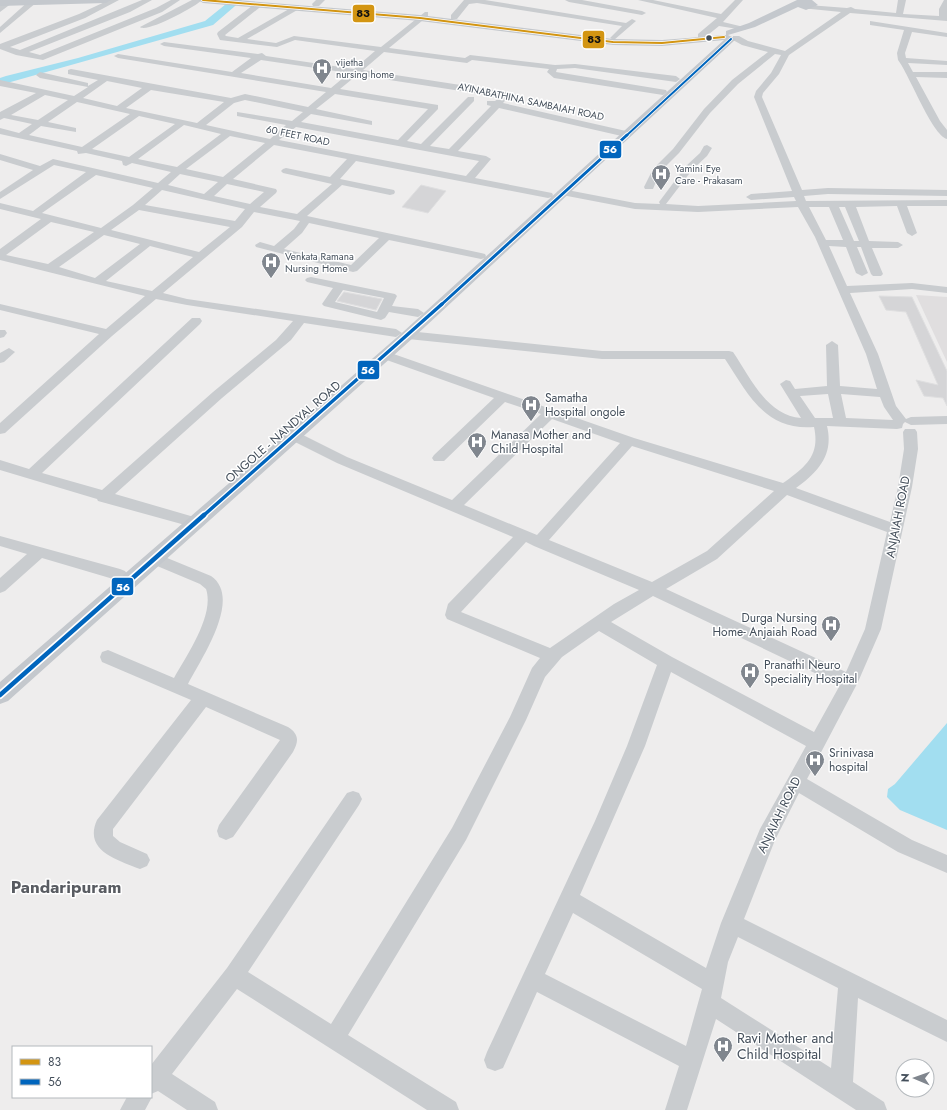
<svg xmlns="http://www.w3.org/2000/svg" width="947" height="1110" font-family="Jost,sans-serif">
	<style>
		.education { fill: #e0dedf }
		.water { fill: #a2def0 }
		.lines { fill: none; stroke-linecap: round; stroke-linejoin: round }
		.river { fill: #a2def0; fill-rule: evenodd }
		.building { fill: #d5d5d7; stroke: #dfdfe0 }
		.minor { fill: #c9cccf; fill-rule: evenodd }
		.major { fill: #c4c8cd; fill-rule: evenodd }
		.bus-1-casing { stroke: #fff; stroke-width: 3.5 }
		.bus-2-far3-casing { stroke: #fff; stroke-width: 3.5 }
		.bus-2-far2-casing { stroke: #fff; stroke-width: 5 }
		.bus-2-far1-casing { stroke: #fff; stroke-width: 6 }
		.bus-2-casing { stroke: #fff; stroke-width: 8 }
		.bus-1 { stroke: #d39512; stroke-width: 2 }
		.bus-2-far3 { stroke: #0065bd; stroke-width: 2 }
		.bus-2-far2 { stroke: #0065bd; stroke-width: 3 }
		.bus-2-far1 { stroke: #0065bd; stroke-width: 3.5 }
		.bus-2 { stroke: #0065bd; stroke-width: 4.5 }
		.bus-dot { fill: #444f5b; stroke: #fff; stroke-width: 1.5 }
		.labels { text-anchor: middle; stroke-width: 3; stroke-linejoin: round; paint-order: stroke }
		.far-poi-label { font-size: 10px; fill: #444f5b; stroke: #fff; text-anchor: start }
		.far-street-label { font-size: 10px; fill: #444f5b; stroke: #fff }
		.poi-label { font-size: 12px; fill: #444f5b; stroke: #fff; text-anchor: start }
		.street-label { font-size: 12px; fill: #444f5b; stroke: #fff }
		.near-poi-label { font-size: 14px; fill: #444f5b; stroke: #fff; text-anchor: start }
		.near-quarter-label { font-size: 17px; font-weight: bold; fill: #595c62; stroke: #fff }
		.line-badge { stroke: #fff; stroke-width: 1.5 }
		.badge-label { font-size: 11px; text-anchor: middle; font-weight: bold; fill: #fff }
		.pale-badge-label { font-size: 11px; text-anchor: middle; font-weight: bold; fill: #111 }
	</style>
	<rect width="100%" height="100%" fill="#eeeded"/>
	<path class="education" d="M916,295L947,297V362Z"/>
	<path class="water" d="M947,723V830L900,810L887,797L888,789L895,784Z"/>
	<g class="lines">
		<path class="river" d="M231,0H242L213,25L0,85V78L6,76L78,58L205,21Z"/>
	</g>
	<g class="building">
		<path d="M421,185L446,191L428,213L402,207Z"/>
		<path d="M344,292L382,299L376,310L337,301Z"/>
		<path d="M879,296L912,297L947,371V406L943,398L924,396L916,380L938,385L906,312L886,310Z"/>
	</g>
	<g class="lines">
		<g class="minor">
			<path d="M30,0L37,2L0,33V27Z"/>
			<path d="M109,0H119L85,18L10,47L20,50L142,0H152L130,12L29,52L40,55L156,8L171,0H180L162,12L43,60L16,55L0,49V44L79,14Z"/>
			<path d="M192,0H202C195,7 147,33 140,27Z"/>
			<path d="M316,0H325L319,6H313L312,4Z"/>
			<path d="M464,0H485L626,23L632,19L636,21L614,40L610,38L622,26L477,3L469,4L457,19H451V15Z"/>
			<path d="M565,0H582L642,11L646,13L642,15L569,2Z"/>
			<path d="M638,0H653L721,14L735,0H743L723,22L748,28L744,30L719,26L704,38H698V34L717,18Z"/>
			<path d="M898,0H906L903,14L939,16V9L944,0H947V21L850,13L789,55L779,74L763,93L762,97L802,190L828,188L947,190V196L828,194L804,196L806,201L947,200V206H907L917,233L912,236L907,233L897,206L856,207L869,241L898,242L903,245L898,248H872L883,274L881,276H873L871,274L861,247H857L868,273L862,276L856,273L846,247L829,246L847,286L912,283L947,287V293L912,289L850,293L878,354L896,406L906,419L911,417L947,416V424L911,425L905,422L903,424L902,428L897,429L827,426C834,455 818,472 796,488L890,522L898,487L904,449L903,432L905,429H915L917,432L918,449L912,487L881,629L858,682L807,779L912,840L947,855V873L898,852L799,793L775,840L744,919L947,1020V1042L858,998L853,1082L884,1102L887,1110H856L716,1019L687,1110H665L679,1066L537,992L503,1068L495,1071L487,1068L484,1060L487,1052L595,821L627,746L657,665L599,631L562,657L545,677L526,720L466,840L348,1035L456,1102L459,1110H427L237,989L172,1074L215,1102L218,1110H187L158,1091L151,1094L152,1097L145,1110H120L127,1097H151V1065L227,968L347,793L353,791L359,793L362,799L359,805L248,972L331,1024L452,828L510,717L532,668L540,658L447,619L445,615L448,604L513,537L337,463L279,434L277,431L279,428H289L347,457L452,500L541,414L505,402L444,461H434L432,458L434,455L494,398L381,358L379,355L385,351L634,438L783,483L786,481C807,466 820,454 814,427C765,431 748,394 725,359H602L408,339L402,335L408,331L602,351H729L733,352C750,377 767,416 801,418L780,384L786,380L790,381L795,389L827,386L826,345L832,341L838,345L840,386L877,389L866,354L815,237L798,207L698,212L635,209L562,195L557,192L562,189L635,203L660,204L659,202L686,166L700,153L704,146L707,145L712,148L707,156L692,170L666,204L698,206L796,201L794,197L751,200L746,197L751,194L792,191L754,97L756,91L771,73L781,55L775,54L738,84L710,113L679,153L660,172L653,189H645L644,187L653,169L673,149L704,109L732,80L768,52L742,45L733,40V36H739L748,41L785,51L841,12L811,9H808V5L847,8L851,7L855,9L896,13ZM809,207H829L843,240H826ZM839,207H845L859,241H854ZM828,394L833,418H815L800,396ZM841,394L880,397L884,407L893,420L846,418ZM552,419L620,443L537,535L464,505ZM632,446L774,491L707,551L652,582L549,540ZM787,495L887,532L865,629L846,672L666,589L717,559ZM526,542L534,546L639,590L614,604L550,648L461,612ZM653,596L840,685L814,732L672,657L611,622ZM671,672L806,746L760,829L721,923L706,968L580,895L645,746ZM573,913L702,989L686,1046L545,974ZM738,937L838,988L831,1068L721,998L728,962Z"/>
			<path d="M5,1L12,3L0,12V6Z"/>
			<path d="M257,2L264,4L225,35L226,36L238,38L296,5H299V9L247,39L276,43L294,36L381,47L425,12H428V16L389,48L465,58L470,55L555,65L575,64L676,76L680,79L676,82L575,68L557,69L556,72L666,90L667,92L663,95L554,78L547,72L549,69L472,60L467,63L384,52L363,70L506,92L510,95L503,103L626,131L631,134L626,137L499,108L458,151L486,156L491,159L475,178L552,193L553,195L552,197L548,198L356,161L340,179L394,190L395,192L394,194L390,195L342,185L307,216L481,253L485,254L486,256L485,258L481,259L389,240L357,271L353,272L256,247L255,245L260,242L274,246L294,229L300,221L254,212L242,227L163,293L187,299L396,329L402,333L396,337L304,323L291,340L222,398L115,494L201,519L203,523L201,527L196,528L98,501L97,499L0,470V460L29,469L192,318H200L202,321L200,324L42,473L102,490L213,392L276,340L293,321L187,305L156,299L112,336L5,433L0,434V423L99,334L0,310V304L106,329L145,296L0,260V249L41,219L0,209V203L33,211L86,172L54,165L0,199V192L33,170L0,160V154L40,166L53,159L158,183L171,172L132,163L126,166L123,165L122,161L86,153L78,154L77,151L0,134V128L19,133L32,124L4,118L0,120V112L36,93L0,86V80L74,96L88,87L40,78L36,75L40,72L88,83V86L98,80L68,74V70L71,69L231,98L245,94L308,107L326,92L118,58L114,56L118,54L232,72L251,58L164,46L160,44L164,42L258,54L262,53L266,56L354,69L375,51L295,40L277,47L220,40L217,34L218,32ZM261,60L349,73L331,88L241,73ZM357,75L500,97L495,101H487V105L491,106L449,149L430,146L474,101V97H468L421,144L407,141L438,109V105L340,89ZM107,81L142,88L117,106L83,98ZM151,90L224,102L197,123L126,108ZM335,94L428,109L398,140L301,122L311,114L372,125V121L316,109ZM45,95L68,100L38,120L11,115ZM245,100L303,112L292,121L237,112V116L286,125L270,139L206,125L234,103ZM77,102L130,114L82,147L29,135L41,126L76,132V128L48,122ZM139,116L175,124L129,157L92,149ZM184,125L221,134L177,167L138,159ZM296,127L479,161L466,176L279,140ZM230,136L265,143L223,177L186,169ZM274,145L347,159L330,177L286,168L283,169L281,171L283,173L332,184L297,214L260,207L276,193L277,191L276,189L233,179ZM180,174L218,182L204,194L168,185ZM96,175L153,188L133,205L101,228L42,213ZM227,184L264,192L250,204L214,196ZM162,190L245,209L235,221L145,205ZM139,210L230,227L199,252L111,230ZM51,222L94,232L48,264L6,255ZM309,223L379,238L351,265L284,249L302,233ZM104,235L140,244L95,278L59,267ZM150,246L193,257L152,291L106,281Z"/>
			<path d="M870,21L947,33V37L912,32L905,53L906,58L947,61V65L908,63L913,72H947V78L916,77L940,121L947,130V139C932,135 909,74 898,60L897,53L904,30L870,25Z"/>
			<path d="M311,277L395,294L397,296L392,306L418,309L424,313L418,317L389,312L385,318L381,320L324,306L322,304L333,288L307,282L305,280L307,278ZM343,290L384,298L377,312L335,302Z"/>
			<path d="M0,330H5L7,333L4,337L0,338Z"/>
			<path d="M9,348L15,352L4,362L0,363V353Z"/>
			<path d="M0,536L120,569L125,571L128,575L125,579L120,581L42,558L5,591L0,593V578L27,554L0,546Z"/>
			<path d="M155,553L211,576C243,598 201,659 188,684L288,727C299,734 299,741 293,752L233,837L226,840L219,837L217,831L219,825L280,740L206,707L113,829V836L120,842L147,854L150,860L147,866L140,869C118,860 83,851 97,820L191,700L102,662L100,657L102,652L108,650L174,678C186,656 215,615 206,589L200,584L150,563L147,559L150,555Z"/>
		</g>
		<g class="major">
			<path d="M0,0H111L106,3L0,6Z"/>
			<path d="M198,0H237L420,15L613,39L662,40L726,35V31L749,23L797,0H812L818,5L806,10L798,7L755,27L728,35L736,39L413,338L8,701L0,704V682L403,332L724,40L662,46L613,45L420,21L203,3Z"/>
		</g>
		<g class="bus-1-casing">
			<path id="bus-1" d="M203,0L420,18L613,42L662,43L724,37"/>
		</g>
		<g class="bus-2-far3-casing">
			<path id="bus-2-far3" d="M626,136L731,39"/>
		</g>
		<g class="bus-2-far2-casing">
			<path id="bus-2-far2" d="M441,305L627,135"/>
		</g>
		<g class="bus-2-far1-casing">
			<path id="bus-2-far1" d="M203,516L442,304"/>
		</g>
		<g class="bus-2-casing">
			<path id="bus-2" d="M0,695L204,515"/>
		</g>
		<use href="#bus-1" class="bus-1"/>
		<use href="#bus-2-far3" class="bus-2-far3"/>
		<use href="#bus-2-far2" class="bus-2-far2"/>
		<use href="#bus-2-far1" class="bus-2-far1"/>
		<use href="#bus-2" class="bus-2"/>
	</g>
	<defs>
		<g id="hospital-pin" transform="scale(1)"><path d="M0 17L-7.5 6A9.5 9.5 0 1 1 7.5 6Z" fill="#80868e" stroke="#fff"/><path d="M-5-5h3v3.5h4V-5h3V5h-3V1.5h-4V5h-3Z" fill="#fff"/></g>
	</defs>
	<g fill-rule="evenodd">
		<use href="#hospital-pin" x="322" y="68"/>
		<use href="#hospital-pin" x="661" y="174"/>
		<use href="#hospital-pin" x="271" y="262"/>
		<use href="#hospital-pin" x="531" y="405"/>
		<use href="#hospital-pin" x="477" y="442"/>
		<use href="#hospital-pin" x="831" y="625"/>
		<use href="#hospital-pin" x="750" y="672"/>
		<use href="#hospital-pin" x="815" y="760"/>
		<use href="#hospital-pin" x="723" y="1046"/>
	</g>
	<circle class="bus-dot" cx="709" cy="38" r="3.5"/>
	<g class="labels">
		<g class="far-poi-label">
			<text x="336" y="66">vijetha<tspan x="336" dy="12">nursing home</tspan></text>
			<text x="675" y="172">Yamini Eye<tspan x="675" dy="12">Care - Prakasam</tspan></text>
			<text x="285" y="260">Venkata Ramana<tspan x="285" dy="12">Nursing Home</tspan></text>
		</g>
		<g class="far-street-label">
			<text transform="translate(531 101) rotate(12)" y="4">AYINABATHINA SAMBAIAH ROAD</text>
			<text transform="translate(298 135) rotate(12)" y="4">60 FEET ROAD</text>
		</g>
		<g class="poi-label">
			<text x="545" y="402">Samatha<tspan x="545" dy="14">Hospital ongole</tspan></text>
			<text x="491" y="439">Manasa Mother and<tspan x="491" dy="14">Child Hospital</tspan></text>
			<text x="817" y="622" text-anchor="end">Durga Nursing<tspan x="817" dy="14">Home- Anjaiah Road</tspan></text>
			<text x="764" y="669">Pranathi Neuro<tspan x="764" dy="14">Speciality Hospital</tspan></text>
			<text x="829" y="757">Srinivasa<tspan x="829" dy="14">hospital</tspan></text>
		</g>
		<g class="street-label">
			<text transform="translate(283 432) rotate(-41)" y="4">ONGOLE - NANDYAL ROAD</text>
			<text transform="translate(898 517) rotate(-79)" y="4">ANJAIAH ROAD</text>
			<text transform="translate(779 815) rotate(-64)" y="4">ANJAIAH ROAD</text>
		</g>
		<g class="near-poi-label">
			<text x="737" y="1043">Ravi Mother and<tspan x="737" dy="16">Child Hospital</tspan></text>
		</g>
		<g class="near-quarter-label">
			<text x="66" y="893">Pandaripuram</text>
		</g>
	</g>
	<g class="line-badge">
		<rect x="352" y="4" width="23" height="19" rx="4" fill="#d39512"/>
		<rect x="582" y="30" width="23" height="19" rx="4" fill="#d39512"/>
		<rect x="599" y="140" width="23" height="19" rx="4" fill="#0065bd"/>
		<rect x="357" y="360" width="23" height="20" rx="4" fill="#0065bd"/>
		<rect x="111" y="577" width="23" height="19" rx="4" fill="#0065bd"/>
	</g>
	<g class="badge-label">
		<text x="610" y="153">56</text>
		<text x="368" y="374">56</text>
		<text x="123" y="591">56</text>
	</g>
	<g class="pale-badge-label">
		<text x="363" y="17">83</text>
		<text x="594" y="43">83</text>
	</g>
	<rect x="12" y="1046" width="140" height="52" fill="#ffffff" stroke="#b4b9bd"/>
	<rect x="20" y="1059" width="20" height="6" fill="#d39512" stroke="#b4b9bd"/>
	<text x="48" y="1066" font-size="12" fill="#444f5b">83</text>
	<rect x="20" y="1079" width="20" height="6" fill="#0065bd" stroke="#b4b9bd"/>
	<text x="48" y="1086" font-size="12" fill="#444f5b">56</text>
	<g transform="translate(915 1078) rotate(272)"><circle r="19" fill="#ffffff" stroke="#b4b9bd"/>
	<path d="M0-3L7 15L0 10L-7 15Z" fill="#80868e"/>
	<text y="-6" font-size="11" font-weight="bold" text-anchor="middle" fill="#444f5b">N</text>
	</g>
</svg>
